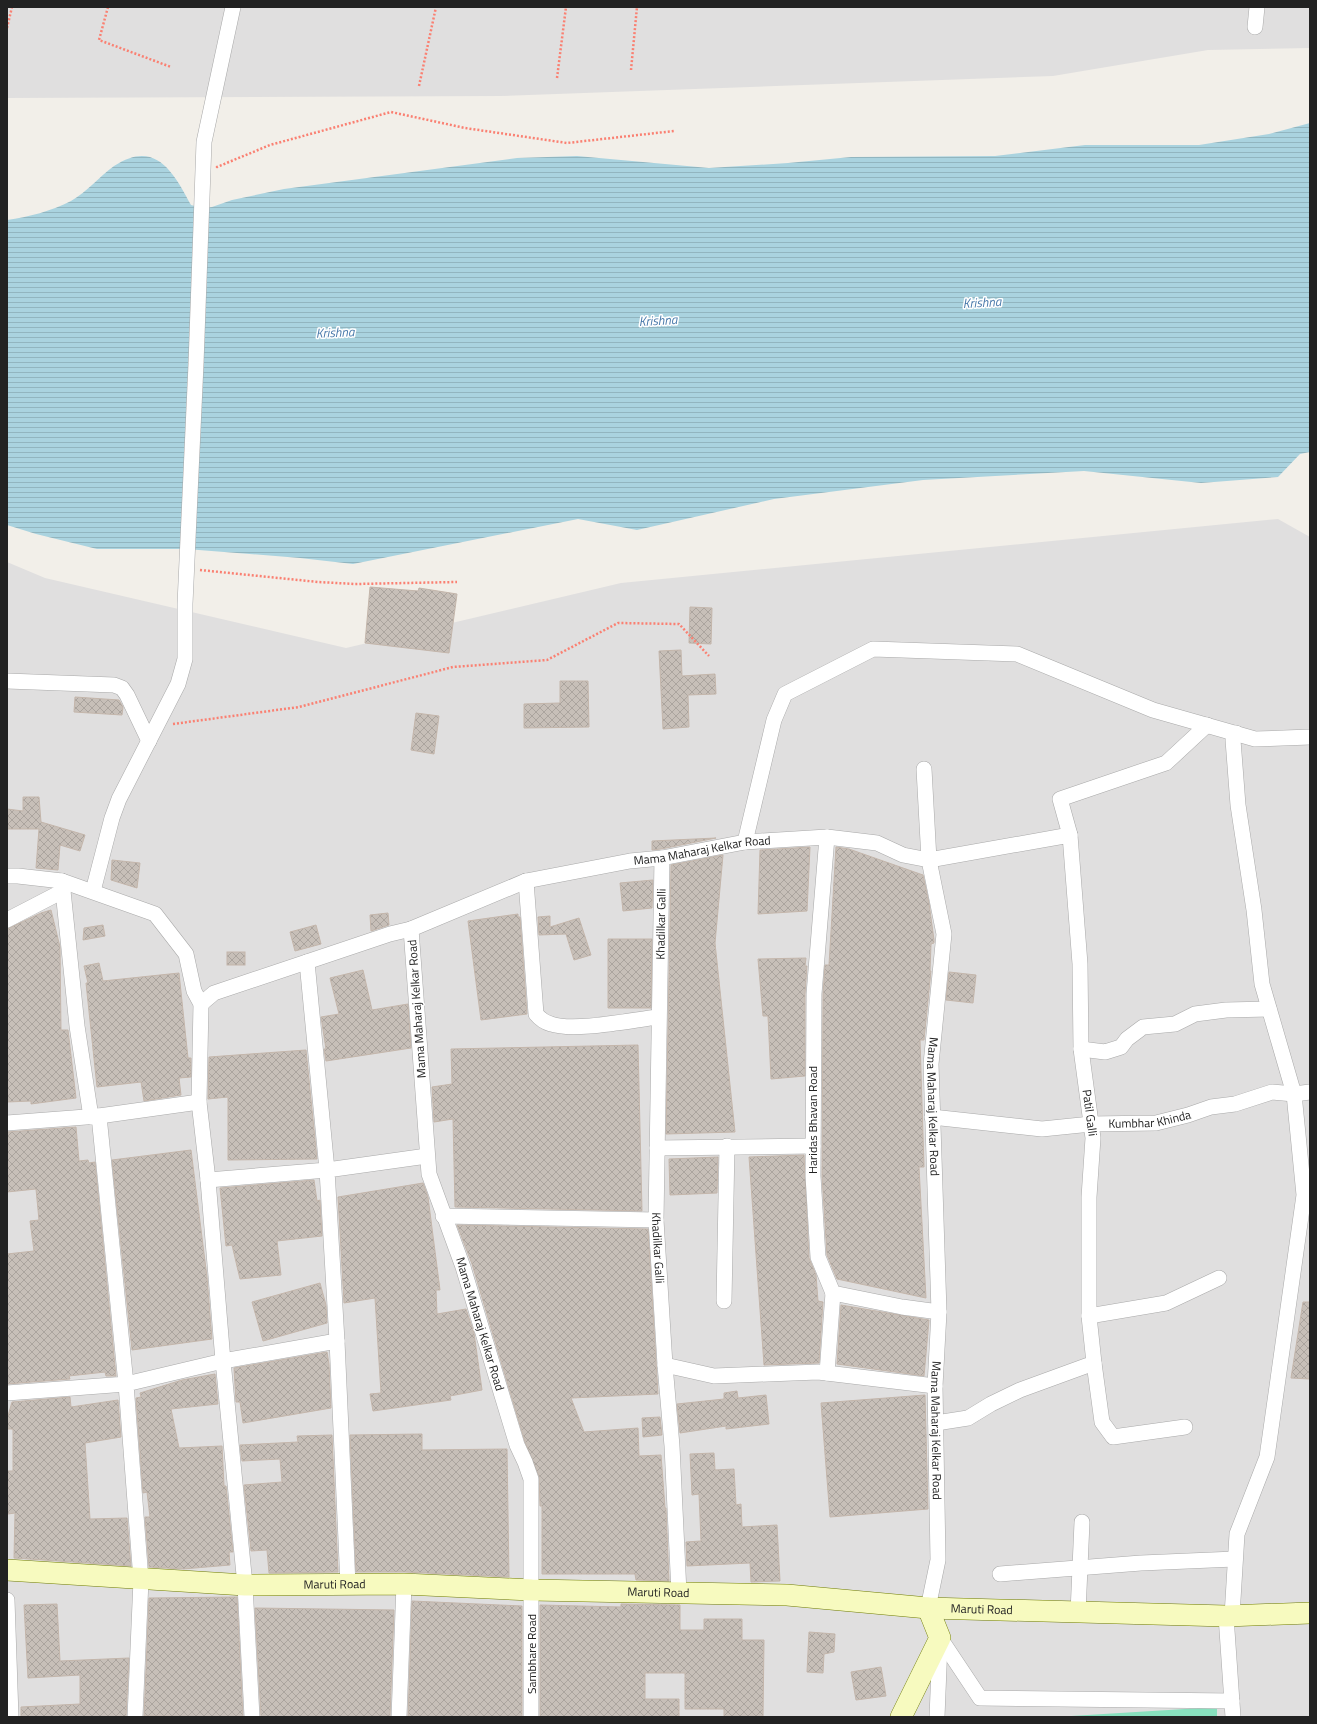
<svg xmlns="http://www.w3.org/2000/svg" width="1317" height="1724" font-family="'Titillium Web',sans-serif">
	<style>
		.residential { fill: #e0dfdf }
		.pitch { fill: #88e0be }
		.water { fill: url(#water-rules) }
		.building { fill: url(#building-cross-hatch); stroke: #c4b6ab }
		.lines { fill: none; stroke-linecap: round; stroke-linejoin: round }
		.street-casing { stroke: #a9a9a9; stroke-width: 16 }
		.secondary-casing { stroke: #707d05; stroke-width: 22 }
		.path { stroke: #fa8072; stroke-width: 2.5; stroke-dasharray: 2 2; stroke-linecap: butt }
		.street { stroke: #fff; stroke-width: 15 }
		.secondary { stroke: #f7fabf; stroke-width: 21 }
		.labels { text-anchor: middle; stroke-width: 3; stroke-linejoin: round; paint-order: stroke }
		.street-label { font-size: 12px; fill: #222; stroke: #fff }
		.water-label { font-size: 13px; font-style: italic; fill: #4a7aab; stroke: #fff }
	</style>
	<defs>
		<pattern id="water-rules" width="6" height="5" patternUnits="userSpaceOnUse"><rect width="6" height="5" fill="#aad3df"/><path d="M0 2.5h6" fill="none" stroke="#92b5bf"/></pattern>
		<pattern id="building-cross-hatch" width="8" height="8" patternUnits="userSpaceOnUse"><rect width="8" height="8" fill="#c7bfb8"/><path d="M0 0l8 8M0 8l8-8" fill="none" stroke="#aba49e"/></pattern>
	</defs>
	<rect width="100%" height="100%" fill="#f2efe9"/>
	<g class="residential">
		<path d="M7,7H1310V48L1208,50L1053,76L501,96L7,98Z"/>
		<path d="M1278,519L1310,537V1717H7V562L45,578L346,648L621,583Z"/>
	</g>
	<path class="pitch" d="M1217,1707V1717H1055Z"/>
	<path class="water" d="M1310,123V452L1300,454L1278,477L1201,483L1084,471L923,480L774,499L637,530L578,519L353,564L300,558L186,549H97L36,534L7,525V220C28,217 52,211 71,201C87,192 99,177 114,166C155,139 173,171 191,205L202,208L212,207L232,200L284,189L517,158L577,156L709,168L788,163L851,157L995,156L1085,145H1199L1269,134Z"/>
	<g class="building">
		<path d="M370,587L418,591L419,588L457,594L449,653L365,643Z"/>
		<path d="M690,607L712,608L711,644L689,643Z"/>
		<path d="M681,650L682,676L715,674L716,694L688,695L689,727L663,729L659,651Z"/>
		<path d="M560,681H588L589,727L524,728V704L560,703Z"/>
		<path d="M75,697L119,700L123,707L122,715L74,712Z"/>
		<path d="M416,713L439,716L434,754L411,750Z"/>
		<path d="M23,797H39L41,822L85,835L80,851L60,845L58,870L36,868L39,829H7V809L23,811Z"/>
		<path d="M716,838L661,849L652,850V841Z"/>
		<path d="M810,847L807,911L758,914L760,850Z"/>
		<path d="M836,847L849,849L923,875L929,903L934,940V943L931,944L930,971H931L924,1040H920L924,1167H919L926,1298L837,1279L827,1255L822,1176L823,994L825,965H829Z"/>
		<path d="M723,855L715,943L735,1132L666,1134L671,865Z"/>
		<path d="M112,860L140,863L137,888L111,880Z"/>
		<path d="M653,880L652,908L623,911L620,883Z"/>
		<path d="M51,910L60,947L61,1030H68L76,1098L31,1104V1101L7,1102V929L41,913Z"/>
		<path d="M388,913L389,925L371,931L370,915Z"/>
		<path d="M518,914V917H520L527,1014L481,1020L468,921Z"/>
		<path d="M550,916V927L579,918L591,955L574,960L566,934L539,935L538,917Z"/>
		<path d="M103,925L105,936L83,940L84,928Z"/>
		<path d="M316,925L321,944L295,951L290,932Z"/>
		<path d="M608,939H652L651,1008H608Z"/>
		<rect x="227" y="952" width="18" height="13"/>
		<path d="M806,958L805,966H807L805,994V1076L771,1079L768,1016H763L758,959Z"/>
		<path d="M99,963L103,981L179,973L188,1058H191V1077L179,1078L181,1095L144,1101L141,1082L97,1087L86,983H88L84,966Z"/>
		<path d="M363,970L372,1010L408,1004L411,1048L326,1061L324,1049H326L321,1017L339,1014L330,978Z"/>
		<path d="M949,972L976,975L973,1003L946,1000Z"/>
		<path d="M638,1045L642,1211L455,1207L453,1119L434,1122L432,1087L452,1084L451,1049Z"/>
		<path d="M306,1050L317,1159L228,1160V1097L208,1099L209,1057Z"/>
		<path d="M76,1127L79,1161L88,1160L89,1163L95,1162L116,1376H106L105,1372L69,1376L70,1379L7,1384V1254L34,1251L30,1221L39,1220L36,1189L7,1192V1132Z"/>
		<path d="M191,1150L207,1277L212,1339L132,1350L112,1160Z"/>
		<path d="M804,1155L809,1258L816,1275L818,1301L823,1302L819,1363L764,1365L749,1157Z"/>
		<path d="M718,1157L717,1193L670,1195L669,1159Z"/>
		<path d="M314,1180L317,1201L320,1200L322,1236L277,1241L281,1275L240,1279L232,1245L226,1246L220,1188Z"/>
		<path d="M423,1183L428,1197L440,1290H436L437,1314L466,1309L474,1333L482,1390L450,1396L451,1400L373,1411L370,1394L381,1393L375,1298L344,1303L338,1197Z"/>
		<path d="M457,1225L648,1229L658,1394L571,1398L584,1432L638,1428L639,1456L661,1455L665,1508H666L669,1581L636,1580L635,1574H542V1506H540L539,1476L525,1442L472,1264Z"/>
		<path d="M320,1283L326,1305L327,1323L263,1341L252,1302Z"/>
		<path d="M1303,1302H1310V1379L1291,1378Z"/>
		<path d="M841,1305L929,1320L924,1376L837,1364Z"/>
		<path d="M327,1352L329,1364L331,1408L243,1423L240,1402H236L234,1368Z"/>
		<path d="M215,1374L218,1404L171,1409L179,1448L222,1446L224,1486H226L233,1552H229L230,1565L183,1569L149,1567L145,1517H150L147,1492L143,1493L136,1398L141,1397L140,1393L182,1380Z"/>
		<path d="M737,1391L738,1398L766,1395L769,1424L726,1429V1426L680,1433L677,1404L724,1399V1393Z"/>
		<path d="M925,1395L928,1509L830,1517L821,1403Z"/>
		<path d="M70,1397L71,1407L118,1400L121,1437L85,1443L90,1519L127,1518L131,1566L14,1558L15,1513L8,1514L7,1497V1471H13V1429H7V1419L12,1402Z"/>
		<path d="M660,1417L662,1435L643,1437L642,1418Z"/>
		<path d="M422,1434V1450L507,1449L509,1577L405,1572H356L350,1435Z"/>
		<path d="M332,1435L338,1572L269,1573L267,1550L251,1551L244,1485L282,1482L280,1459L242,1461L240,1445L298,1442L297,1436Z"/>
		<path d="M714,1453L715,1470L734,1469L736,1505L741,1504L742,1527L777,1525L780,1581L751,1582L750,1563L687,1566L686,1542L701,1541L699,1494L692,1495L690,1454Z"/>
		<path d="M237,1597L243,1717L144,1716L149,1598Z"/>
		<path d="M412,1601L522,1606V1717H408Z"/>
		<path d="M57,1604L60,1661L129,1658L126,1717H21V1707L80,1704V1675L28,1678L24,1605Z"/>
		<path d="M621,1604L680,1605V1630H704V1619H742V1640H764L763,1717H724V1709H685V1673H645V1699H679V1717H540V1605L621,1607Z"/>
		<path d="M255,1608L394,1610L390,1717H261Z"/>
		<path d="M809,1632L835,1634L834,1652L824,1654L823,1673L807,1672Z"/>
		<path d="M881,1667L886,1696L856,1700L851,1672Z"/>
	</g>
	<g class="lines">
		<g class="street-casing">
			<g id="street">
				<path d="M1255,27L1257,7"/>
				<path d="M7,681L114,685L122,688L127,695L149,741"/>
				<path id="s1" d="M924,769L929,860L1070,835L1080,964L1081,1049L1093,1138L1089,1197V1316L1094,1363L1020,1390L991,1404L968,1418L936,1423"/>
				<path d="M1070,835L1060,799L1166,763L1207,725"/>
				<path d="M827,837L814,994L813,1176L818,1257L833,1293L902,1307L939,1312"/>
				<path d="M745,842L774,720L785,694L873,649L1017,654L1153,710L1255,739L1310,737"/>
				<path id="s2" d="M662,858L656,1220L665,1365L714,1376L818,1372L935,1386"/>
				<path d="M7,876H18L62,881L155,914L186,954L194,991L201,1004L199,1102L208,1180L223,1361L245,1585L252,1717"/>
				<path d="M62,881L77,1026L91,1117"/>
				<path d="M526,881L536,1014C540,1019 544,1022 551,1024C574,1032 632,1020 658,1017"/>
				<path d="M93,891L112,818L119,799L178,684L185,659V604L196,364L204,142L233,7"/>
				<path d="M7,920L63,891"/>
				<path d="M201,1004L214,993L390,934L411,929"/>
				<path d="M1081,1049L1105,1052L1121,1047L1127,1039L1143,1027L1175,1024L1195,1014L1226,1010L1269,1009"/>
				<path d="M99,1116L199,1102"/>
				<path id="s3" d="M932,1117L1042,1129L1091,1124L1156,1123L1188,1115L1211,1107L1235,1104L1272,1092L1294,1094L1310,1092"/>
				<path d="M7,1123L99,1116L126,1384L7,1393"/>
				<path d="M657,1148L813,1146"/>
				<path d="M208,1180L327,1170L307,962"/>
				<path d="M443,1216L656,1220"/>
				<path d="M724,1301L727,1146"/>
				<path d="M1089,1316L1166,1303L1219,1278"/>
				<path d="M1094,1363L1102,1422L1113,1437L1185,1427"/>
				<path d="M665,1365L672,1446L679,1593"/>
				<path d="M827,1373L833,1293"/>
				<path d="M1000,1574L1141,1563L1235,1559"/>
				<path d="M348,1585L337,1341L327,1170L427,1156"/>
				<path d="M7,1600L11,1717"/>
				<path d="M1078,1613L1082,1522"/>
				<path d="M1226,1616L1233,1717"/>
				<path d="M1232,1616L1237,1534L1267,1457L1304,1195L1294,1094L1262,984L1254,910L1238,805L1233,740L1236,733"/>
				<path d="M940,1638L980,1698L1232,1701"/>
				<path d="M135,1717L141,1580L126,1384L223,1361L337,1341"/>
				<path d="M399,1717L404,1584"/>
				<path id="s4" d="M531,1717V1479L525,1462L517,1445L463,1267L429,1174L411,929L526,881L630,861L662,858L745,842L827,837L877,843L903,855L929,860L944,934L931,1064L939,1312L935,1386L938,1560L928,1608"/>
				<path d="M937,1717L940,1643"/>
			</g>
		</g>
		<g class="secondary-casing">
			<g id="secondary">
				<path id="s5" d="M7,1570L245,1585L404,1584L532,1590L787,1595L928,1608L1226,1616L1310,1613"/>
				<path d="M901,1717L940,1638L928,1608"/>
			</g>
		</g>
		<g class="path">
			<path d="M108,7L99,40L171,67"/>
			<path d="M7,28L12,7"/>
			<path d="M631,70L637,7"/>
			<path d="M557,78L566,7"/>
			<path d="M419,86L436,7"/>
			<path d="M229,162L217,167L270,145L391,112L465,128L567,143L674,131"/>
			<path d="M200,570L318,582L355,584L457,582"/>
			<path d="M173,724L299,707L453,667L547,660L618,623L679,624L709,656"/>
		</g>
		<use href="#street" class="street"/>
		<use href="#secondary" class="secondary"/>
	</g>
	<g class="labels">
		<g class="street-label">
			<text dy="4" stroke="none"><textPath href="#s4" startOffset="1109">Mama Maharaj Kelkar Road</textPath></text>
			<text transform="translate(661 924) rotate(-89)" y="4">Khadilkar Galli</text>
			<text transform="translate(417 1009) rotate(-94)" y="4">Mama Maharaj Kelkar Road</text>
			<text dy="4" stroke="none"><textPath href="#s4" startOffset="1589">Mama Maharaj Kelkar Road</textPath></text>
			<text dy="4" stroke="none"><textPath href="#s1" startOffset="513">Patil Galli</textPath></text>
			<text dy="4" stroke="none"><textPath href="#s3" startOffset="219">Kumbhar Khinda</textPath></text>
			<text transform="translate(813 1120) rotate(-90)" y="4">Haridas Bhavan Road</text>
			<text dy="4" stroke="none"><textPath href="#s2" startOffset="390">Khadilkar Galli</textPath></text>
			<text transform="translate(480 1324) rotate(73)" y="4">Mama Maharaj Kelkar Road</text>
			<text dy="4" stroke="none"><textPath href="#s4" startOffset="1913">Mama Maharaj Kelkar Road</textPath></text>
			<text dy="4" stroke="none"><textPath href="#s5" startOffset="328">Maruti Road</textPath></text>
			<text dy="4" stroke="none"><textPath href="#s5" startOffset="652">Maruti Road</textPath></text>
			<text dy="4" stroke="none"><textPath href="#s5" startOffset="976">Maruti Road</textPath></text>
			<text transform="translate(532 1654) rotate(-90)" y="4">Sambhare Road</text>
		</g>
		<g class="water-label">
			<text transform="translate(982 302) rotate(-3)" y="5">Krishna</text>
			<text transform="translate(658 320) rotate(-3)" y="5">Krishna</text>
			<text transform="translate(335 332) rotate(-2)" y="5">Krishna</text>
		</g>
	</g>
	<rect width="1317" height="1724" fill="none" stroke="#222222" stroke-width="16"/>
</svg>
